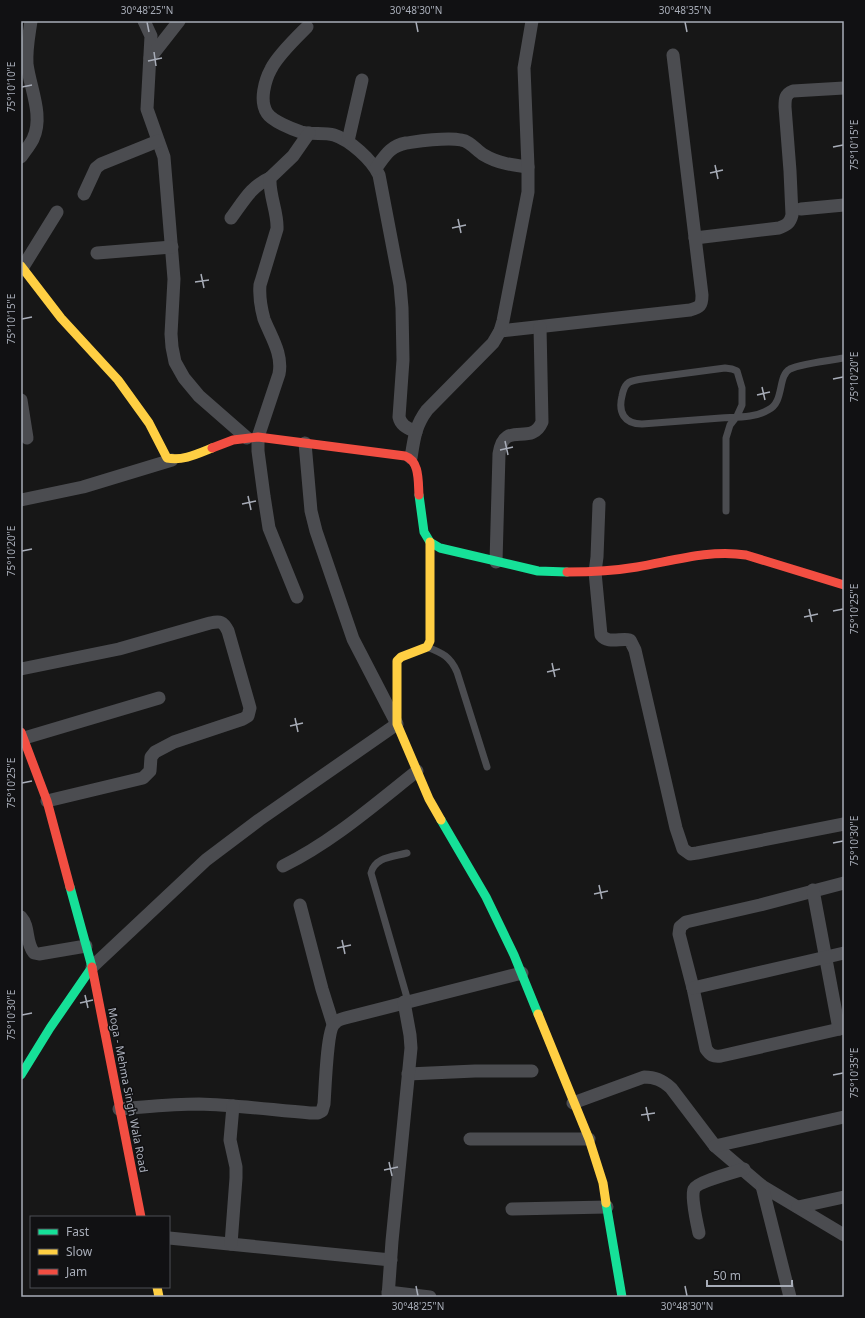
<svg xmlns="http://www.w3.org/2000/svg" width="865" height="1318" font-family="'Noto Sans',sans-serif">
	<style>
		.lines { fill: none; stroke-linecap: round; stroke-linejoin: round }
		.lane { stroke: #4b4c50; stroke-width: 7 }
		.street { stroke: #4b4c50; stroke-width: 13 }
		.fast { stroke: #16e098; stroke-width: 9 }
		.slow { stroke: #ffcf43; stroke-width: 9 }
		.jam { stroke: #f24e42; stroke-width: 9 }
		.ticks { fill: none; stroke: #a8adb8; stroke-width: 1.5 }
		.labels { text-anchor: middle; stroke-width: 3; stroke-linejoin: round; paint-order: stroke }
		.street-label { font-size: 11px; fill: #a8adb8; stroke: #111113 }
		.neatline { fill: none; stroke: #a8adb8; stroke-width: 1.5 }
		.ticks-label { font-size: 10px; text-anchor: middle; fill: #a8adb8 }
	</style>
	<rect width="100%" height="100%" fill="#171717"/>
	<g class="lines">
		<g class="lane">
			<path d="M726,511V438L730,425L737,416L742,405V388L737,371L732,369L725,368L642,379C637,380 631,380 627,384C624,387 623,391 622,396C618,412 624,424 642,424C668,422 694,420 721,418C736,417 755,418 768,410C785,402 777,376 790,369C800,364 831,360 844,358"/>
			<path d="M427,647C442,653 450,656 457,672L487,767"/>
			<path d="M407,853C392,857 375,857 371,873L408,1001"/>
		</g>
		<g class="street">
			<path d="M144,21L151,36L147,109L164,157L174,279L171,334L172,347L175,362L184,378L199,396L247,438"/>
			<path d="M307,27C296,38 278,55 271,69C265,80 259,101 267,113C272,121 292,129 301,132C312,135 324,132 334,135C350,140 372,160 379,175L400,285L402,308L403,360L399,417C401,426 408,428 416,432"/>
			<path d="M150,58L179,21"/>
			<path d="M348,141L362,80"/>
			<path d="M21,157C25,151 30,145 33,139C44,116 30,88 27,64C26,49 29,35 31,21"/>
			<path d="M376,168C385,156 390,146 406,143C421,141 446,137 461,140C470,141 476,150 484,155C497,163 512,165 528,167"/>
			<path d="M84,194L96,168L101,164L158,141"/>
			<path d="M801,209L844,205"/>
			<path d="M231,218C243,202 251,186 270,178"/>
			<path d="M695,238L779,228C787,225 790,223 792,215L790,171L785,107C785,99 785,94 793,91L844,88"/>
			<path d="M97,253L172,247"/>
			<path d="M21,270L57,212"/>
			<path d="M500,331L690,310C700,307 702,306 702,295L673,55"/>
			<path d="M21,400L27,438"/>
			<path d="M411,458C414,439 415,426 427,410L493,343L500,331L503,321L528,192V167L524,68L532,21"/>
			<path d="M21,500L83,487L172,460"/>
			<path d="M599,504L597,557L595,572L601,635C608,644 620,638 630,640L635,650L676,828L683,849L690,854L697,853L844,824"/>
			<path d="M496,562L499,454C504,418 531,448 542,422L540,327"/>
			<path d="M297,597L269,528L264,496L258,451V437L279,374C283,354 271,337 264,319C261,308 259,296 260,285L277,229C278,212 269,196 270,178L293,156L309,133"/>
			<path d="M21,669L119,649L210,623C220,621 223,621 228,631L250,708L248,716L243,719L174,742L155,752L151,757L150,771L143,778L47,801"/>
			<path d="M21,739L159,698"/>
			<path d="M283,866C332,842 374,805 417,771"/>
			<path d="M844,883L760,905L686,922L680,927L679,934L693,988L706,1049C710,1055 713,1057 721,1056L844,1028"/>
			<path d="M813,890L839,1029"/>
			<path d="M300,905L322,989L333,1024"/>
			<path d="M21,917C30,927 25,942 34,953L39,954L86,946"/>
			<path d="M92,967L206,860L259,820L397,724L353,639L316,531L311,511L305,443"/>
			<path d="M693,988L844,953"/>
			<path d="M408,1074L475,1071H532"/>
			<path d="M573,1103L644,1077C655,1077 662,1080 671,1088L715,1146L762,1186L844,1235"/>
			<path d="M119,1109C146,1107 172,1104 199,1104C236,1105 273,1110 310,1113H318L322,1111L324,1104C325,1091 327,1031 334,1024C337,1020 341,1019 345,1018L522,973"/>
			<path d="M470,1139H589"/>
			<path d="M715,1146L844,1117"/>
			<path d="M762,1186L790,1297"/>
			<path d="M798,1207L844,1197"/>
			<path d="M512,1209L607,1207"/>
			<path d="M699,1233C697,1224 691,1196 694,1189C697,1182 735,1172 744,1169"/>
			<path d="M169,1238L391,1260"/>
			<path d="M231,1244L236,1178V1167L230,1140L233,1106"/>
			<path d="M388,1292L430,1297"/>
			<path d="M388,1297L392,1241L411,1048L410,1035L404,1002"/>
		</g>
		<g class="fast">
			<path d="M419,495L424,532L430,542L440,548L538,571L567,572"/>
			<path d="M441,820L486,897L514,955L538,1014"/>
			<path d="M21,1075L50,1028L92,967L70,887"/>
			<path d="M606,1203L622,1297"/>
		</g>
		<g class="slow">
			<path d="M21,266L61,318L118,380L149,423L167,458C183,461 197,454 212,448"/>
			<path d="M430,542V641L427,647L401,657L397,661V724L429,799L441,820"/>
			<path d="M538,1014L589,1139L603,1183L606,1203"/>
			<path d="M157,1287L159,1297"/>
		</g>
		<g class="jam">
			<path d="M212,448L233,440L258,437L405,456C420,461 418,482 419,495"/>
			<path d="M567,572C590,572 613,571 637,567C672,561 710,549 746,555L844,585"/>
			<path d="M21,732L47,801L70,887"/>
			<path d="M92,967L141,1217"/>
		</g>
	</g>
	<path class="ticks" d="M147,22L149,32M416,22L418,32M685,22L687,32M154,52L156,66M148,61L162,58M22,87L32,85M833,147L843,145M715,165L718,179M710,173L723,170M458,219L461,233M452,228L466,225M201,274L204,288M195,282L209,280M22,319L32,317M833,379L843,377M762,387L765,400M757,395L770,392M505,441L508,455M500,450L513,447M248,496L251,510M242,504L256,501M22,551L32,549M809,609L812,622M833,611L843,609M804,617L818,614M552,663L555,677M547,672L560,669M295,718L298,732M290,726L303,723M22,783L32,781M833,843L843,841M599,885L602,899M594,894L608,891M342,940L345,954M337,948L351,945M85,995L88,1008M80,1003L93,1000M22,1015L32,1013M833,1075L843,1073M646,1107L649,1121M641,1115L655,1113M389,1162L392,1176M384,1170L398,1167M416,1286L418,1296M685,1286L687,1296"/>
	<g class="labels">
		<g class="street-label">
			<text transform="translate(128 1090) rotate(79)" y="4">Moga - Mehma Singh Wala Road</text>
		</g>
	</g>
	<rect width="865" height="1318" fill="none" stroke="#111113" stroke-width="44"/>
	<rect x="30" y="1216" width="140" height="72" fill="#111113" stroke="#4d4f55"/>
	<rect x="38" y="1229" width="20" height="6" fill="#16e098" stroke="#4d4f55"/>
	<text x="66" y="1236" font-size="12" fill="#a8adb8">Fast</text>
	<rect x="38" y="1249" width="20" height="6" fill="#ffcf43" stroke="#4d4f55"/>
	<text x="66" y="1256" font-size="12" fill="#a8adb8">Slow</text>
	<rect x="38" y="1269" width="20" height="6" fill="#f24e42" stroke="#4d4f55"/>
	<text x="66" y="1276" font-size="12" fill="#a8adb8">Jam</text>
	<path d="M707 1280v6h85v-6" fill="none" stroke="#a8adb8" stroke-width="2"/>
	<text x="713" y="1280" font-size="12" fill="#a8adb8" stroke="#111113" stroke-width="3" paint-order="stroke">50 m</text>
	<rect x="22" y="22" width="821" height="1274" class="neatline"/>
	<g class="ticks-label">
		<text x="147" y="14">30°48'25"N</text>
		<text x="416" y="14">30°48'30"N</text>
		<text x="685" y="14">30°48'35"N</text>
		<text transform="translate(11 87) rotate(-90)" y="4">75°10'10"E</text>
		<text transform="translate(854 145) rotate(-90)" y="4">75°10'15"E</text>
		<text transform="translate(11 319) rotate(-90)" y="4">75°10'15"E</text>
		<text transform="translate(854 377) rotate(-90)" y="4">75°10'20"E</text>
		<text transform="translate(11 551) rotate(-90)" y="4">75°10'20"E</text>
		<text transform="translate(854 609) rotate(-90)" y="4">75°10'25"E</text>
		<text transform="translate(11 783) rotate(-90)" y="4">75°10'25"E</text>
		<text transform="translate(854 841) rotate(-90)" y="4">75°10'30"E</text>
		<text transform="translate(11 1015) rotate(-90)" y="4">75°10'30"E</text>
		<text transform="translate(854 1073) rotate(-90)" y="4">75°10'35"E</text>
		<text x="418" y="1310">30°48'25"N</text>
		<text x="687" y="1310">30°48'30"N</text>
	</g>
</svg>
